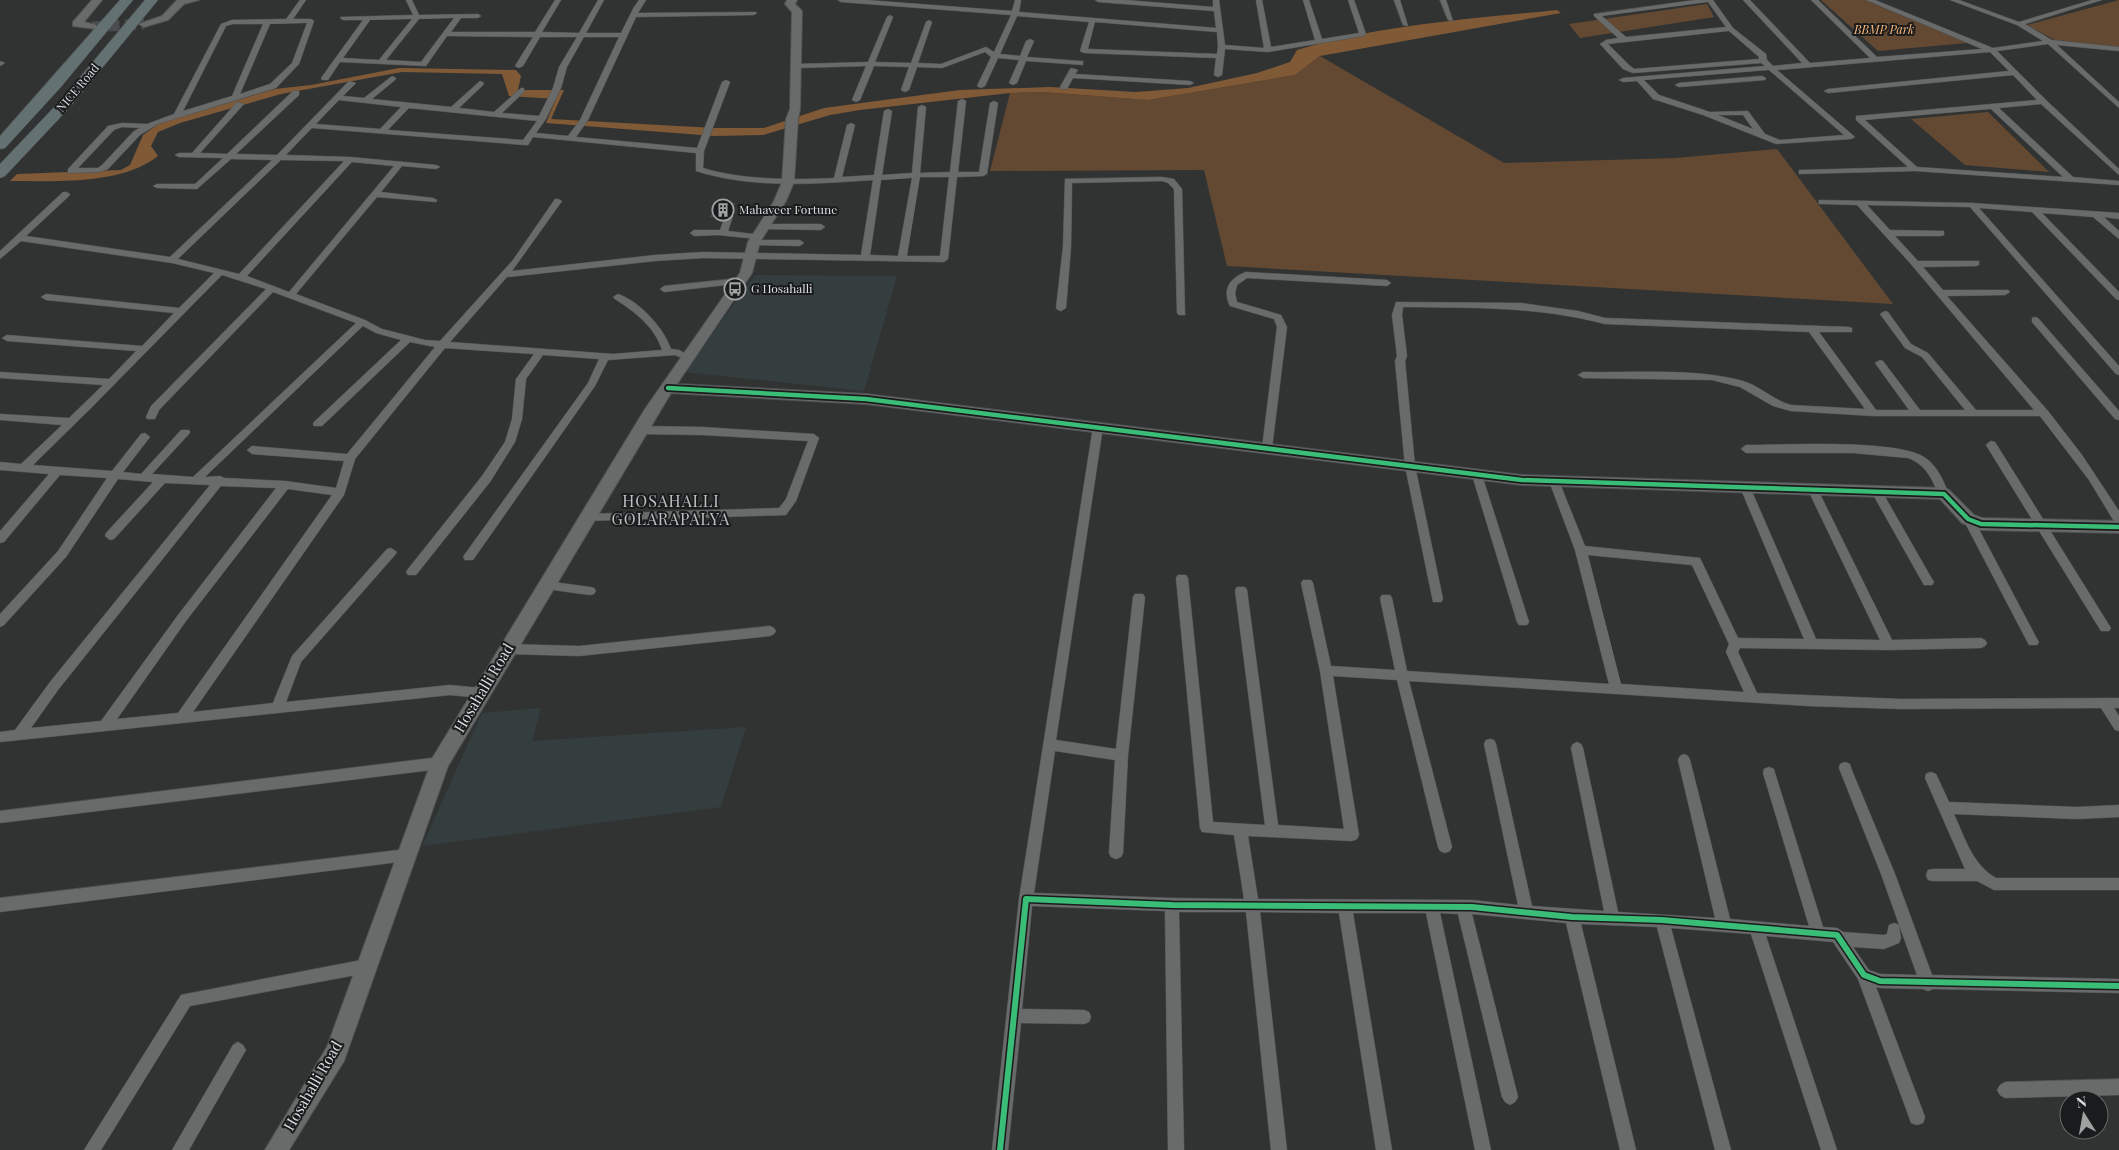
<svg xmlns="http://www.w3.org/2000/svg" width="2119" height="1150" font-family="'Playfair Display',serif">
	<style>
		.built { fill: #343e3f }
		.green { fill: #644932 }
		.water { fill: #805937 }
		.building { fill: #394a4b }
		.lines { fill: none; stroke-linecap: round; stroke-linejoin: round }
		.secondary-tunnel { stroke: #4a4d4d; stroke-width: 11; stroke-dasharray: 11 5.5; stroke-linecap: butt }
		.street-casing { stroke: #505252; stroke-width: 1 }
		.secondary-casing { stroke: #505252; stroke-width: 2 }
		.highway-casing { stroke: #505252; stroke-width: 1 }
		.street { fill: #696b6b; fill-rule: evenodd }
		.secondary { fill: #696b6b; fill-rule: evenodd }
		.highway { fill: #647172; fill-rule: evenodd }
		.cycleway-far1-casing { stroke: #1a1b1c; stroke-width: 8 }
		.cycleway-casing { stroke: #1a1b1c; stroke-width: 9 }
		.cycleway-far1 { stroke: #3abd76; stroke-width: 4.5 }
		.cycleway { stroke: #3abd76; stroke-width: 6 }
		.labels { text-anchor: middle; stroke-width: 4; stroke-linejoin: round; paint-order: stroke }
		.far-park-label { font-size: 12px; font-style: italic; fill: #f8b77c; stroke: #1a1b1c }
		.far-street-label { font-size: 12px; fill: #dbdede; stroke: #1a1b1c }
		.far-poi-label { font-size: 12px; fill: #dbdede; stroke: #1a1b1c; text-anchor: start }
		.street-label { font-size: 15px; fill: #dbdede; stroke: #1a1b1c }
		.neighbourhood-label { font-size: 16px; letter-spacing: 1px; fill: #bbc1c1; stroke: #1a1b1c }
	</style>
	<rect width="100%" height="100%" fill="#313333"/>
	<g class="built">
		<path d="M755,275L897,276L864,391L685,372Z"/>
		<path d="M541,708L532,741L746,727L721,807L422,846L482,713Z"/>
	</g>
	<g class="green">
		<path d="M1821,0H1865L1967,43L1878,51Z"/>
		<path d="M2119,0V47L2055,40L2027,25Z"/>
		<path d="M1707,4L1714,17L1580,38L1569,24Z"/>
		<path d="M1320,56L1504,163L1675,158L1777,149L1893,304L1227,266L1204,170L990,171L1010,93L1043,92L1148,100L1295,75Z"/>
		<path d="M1988,112L2049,172L1965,165L1911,119Z"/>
	</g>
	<path class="water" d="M1557,10L1561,13L1320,56L1295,75L1148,100L1043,92L1010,93L860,110L830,115L763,135L714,136L546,123L556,99L509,96L502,74L402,72L281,94L180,123L158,132L151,146L158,156C122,185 56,181 10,181L17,174L121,170L130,165L143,135L161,122L275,89L311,85L399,68L516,70L521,76L518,90H564L551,119L714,128H764L824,108L960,90L1050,87L1136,92L1188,88L1257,73L1290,62L1297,50C1380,25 1470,19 1557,10Z"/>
	<path class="building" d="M716,202L735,203L731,212H728L723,217H710Z"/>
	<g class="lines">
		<path class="secondary-tunnel" d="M92,27L144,24"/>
		<g class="street-casing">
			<g id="street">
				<path d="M300,0H306L293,19H311L314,21L299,64L276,88L158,124L140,135L108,169L100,172L68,173V169L108,126L122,123L147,124L174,114L221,24L232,20L286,19ZM307,23L292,63L270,84L240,94L270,24ZM233,24H263L232,96L183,111L226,26ZM122,127L140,128L134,131L102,165L98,168H78L114,130Z"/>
				<path d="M406,0H412L419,15L478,14L481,16L478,18H461L451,32H535L555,0H561L542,32L579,33L598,0H604L586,33H621L634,7L639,0H646L638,13L756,12L757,13L754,15L636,17L588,120L576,137L697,148L722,82L726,80L730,82L704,151L703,168C741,180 794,180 834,178L847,125L851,123L855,125L842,177L874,175L884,111L888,109L892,111L882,175L912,173L918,107L922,105L926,107L920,173L950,172L958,101L962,99L966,101L958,172H979L990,103L994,101L998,103L987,174L983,176L957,177L948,259L944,262L703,258L655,261L507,277L450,342L613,354L662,350C655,327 635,312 615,299L613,297L618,294C639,301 664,328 671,349L679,350L694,358L689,361L675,355L608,360L595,386L473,560H465L463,557L465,554L588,383L599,359L543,355L526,379L522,419L515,442L490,482L416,575H408L406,572L408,569L482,476L505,442L512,419L516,379L534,354L445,348L355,459L344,495L193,712L273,703L292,656L387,549L391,548L397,552L395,555L301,662L286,702L450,685L481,688L485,689L487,693L485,697L481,698L450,695L0,742V732L15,730L50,682L210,485L165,483L114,539L110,540L105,536L106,533L153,482L118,479L66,557L4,625L0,627V614L58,551L107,478L60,475L4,542L0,543V531L49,474L0,470V462L21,464L62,425L0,420V414L69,418L103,385L0,378V372L109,379L136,351L7,341L2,338L7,335L142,346L174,313L46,300L41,297L46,294L179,308L214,273L172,263L21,241L0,259V251L63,192H66L70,194L69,196L26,236L170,257L272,160L231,159L197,189L157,188L153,186L157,184H195L223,158L179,157L175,155L179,153H192L237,102L244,104L200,153L227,154L293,91H299V95L236,154L277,155L349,81L356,83L343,96L364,98L392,76L396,78L395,80L372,99L451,107L480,81L484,83L483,85L459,108L494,112L521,88H524V92L502,113L539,116L553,88L559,67L577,37H540L523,66L519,68L515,66L533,37L447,36L426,66L340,62L328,80H322L321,78L363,20H343L340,18L341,17L413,15ZM454,18L421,62L386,60L419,19ZM412,19L379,60L343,58L370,20ZM584,37H619L580,120L568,136L536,133L546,119L561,88L567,67ZM339,100L401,107L380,129L316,124ZM409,108L537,121L523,140L388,130ZM312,128L525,145H528L533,137L696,153V171C753,189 815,184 873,180L861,255L703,252L655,255L512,271L562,201L558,199H555L513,260L440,341L425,340L382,329L365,320L296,294L377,197L436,202L437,200L433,198L381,192L402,166L436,169L440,167L436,165L350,157L286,155ZM281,160L344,161L239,274L178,259ZM352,162L394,166L289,292L247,276ZM920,177H949L940,256H907ZM912,178L898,256L870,255L881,180ZM222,275L266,289L151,406L146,417L147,419H155L159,410L273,292L356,323L193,477L152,474L189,434L190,432L189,430H181L141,474L123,472L150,437L145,433L141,434L112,471L33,465L92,407ZM363,326L376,333L401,340L314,422L313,424L314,426H322L410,342L435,347L347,454L252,446L247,450L252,454L344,461L336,488L285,481L224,478L220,476L205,477ZM221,486L276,488L178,615L101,721L31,728L58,690ZM288,489L332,495L178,713L117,719L186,621Z"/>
				<path d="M838,0H866L1012,11L1015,0H1021L1019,12L1216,28L1214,11L1098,2L1095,0H1125L1213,7V0H1219L1225,45L1264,48L1256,0H1262L1271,47L1315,40L1303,0H1309L1322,39L1359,33L1348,0H1354L1366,34L1363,36L1268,52L1225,49L1222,75L1218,77L1214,75L1216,58L1084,53L1080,51L1089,22L1017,16L1000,54L1020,56L1026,41L1030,39L1034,41L1027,57L1080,61H1083V65L1026,61L1017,83L1013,85L1009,83L1019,60L998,58L985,86L981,88L977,86L991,57L985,52L942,68L917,67L909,90L905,92L901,90L909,67L874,66L860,100L856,102L852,100L866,66L797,68L793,66L797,64L868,62L887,17L890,15L893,17L875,62L911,63L926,22L929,20L932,22L918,63L941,64L986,47L994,52L1011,15L841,2ZM1095,22L1217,32L1218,47L1217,54L1088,49Z"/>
				<path d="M1394,0H1400L1408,26L1403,25Z"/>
				<path d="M1440,0H1446L1453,21L1448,20Z"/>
				<path d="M1695,0H1713L1733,28L1766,54L1767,60L1773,66L1802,63L1743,0H1750L1810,63L1870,58L1811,0H1818L1877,57L1982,49L1866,0H1875L1993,48L2043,41L2017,25L1950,0H1959L2019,22L2092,0H2102L2025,24L2052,40L2119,47V51L2057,45L2119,102V108L2048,44L1997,51L2046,100L2119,169V175L2041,104L1999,108L2073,177L2119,181V185L1915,171L1799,174V170H1802L1908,167L1856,120V116L2037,100L2013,75L1828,93L1824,91L1828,89L2009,71L1990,52L1777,70L1855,137L1851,139L1776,144L1703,115L1653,99L1637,81L1623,82L1619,80L1623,78L1765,66L1761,63L1633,73L1623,69L1600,44L1606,40L1618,38L1594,16V14ZM1708,2L1726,27L1626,37L1602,16ZM1729,31L1759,57V59L1634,69L1629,65L1608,44ZM1769,70L1844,135L1780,140L1765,134L1748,111L1710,112L1659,95L1644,80ZM1991,109L2063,177L1917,167L1865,120ZM1718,115H1743L1753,129Z"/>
				<path d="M0,61L5,63L0,66Z"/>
				<path d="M1071,68L1078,70L1075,74L1190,81L1194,83L1190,85L1073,78L1067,89H1061L1060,87Z"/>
				<path d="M1762,76L1766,78L1765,80L1679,87L1675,85L1679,83Z"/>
				<path d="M1162,177L1174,179L1182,189L1185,315H1179L1177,313L1174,189L1168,183L1162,181L1072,183L1071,247L1066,308L1061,311L1058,310L1056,308L1063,247L1065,179Z"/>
				<path d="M1819,200L1972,203L2119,213V219L2104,217L2119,231V239L2093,217L2042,213L2119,292V300L2116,299L2032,212L1979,208L2119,366V375L2116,374L1970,207L1867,205L1890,230L1944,231V235L1941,236H1895L1918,261H1979V265L1976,266L1923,267L1943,290H2008L2010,292L2005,295L1947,296L2048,411L2082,455L2119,511V524L2115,523L2089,480L2040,416H1873L1791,411L1773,406L1740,387L1712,380L1583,378L1578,375L1583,372C1633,373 1696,368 1743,381C1760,386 1773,400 1791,405L1865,409L1809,332L1605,324C1537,306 1473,308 1403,307L1402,315L1407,356L1405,361L1415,466L1443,599L1441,602H1433L1405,466L1395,361L1397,356L1392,315L1396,302L1521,303L1578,311L1605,318L1849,327L1852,328V332H1819L1876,410H1909L1875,363L1880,360L1883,361L1920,410H1965L1922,357L1905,348L1880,314L1885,311L1888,312L1911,344L1928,353L1976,410H2034L1910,263L1857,205L1822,204H1819Z"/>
				<path d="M729,213L733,216L728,231L761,235L762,237L758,240H800L804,243L800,246L754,245L750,242L757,239L718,235L694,236L690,233L694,230H720L725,216Z"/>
				<path d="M765,224H821L825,227L821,230L762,229L761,227Z"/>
				<path d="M1246,272L1387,280L1391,283L1387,286L1247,278L1237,285L1235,293L1237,302L1281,315L1287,327L1272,448L1267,452L1262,448L1277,327L1274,319L1230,306C1222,290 1229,278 1246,272Z"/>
				<path d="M741,278L745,281L744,283L664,292L660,289L664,286Z"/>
				<path d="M2035,317L2038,318L2119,411V420L2115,419L2032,322V318Z"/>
				<path d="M1098,423L1103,427L1056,740L1116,749L1133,597L1135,594H1143L1145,597L1128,755L1123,853L1121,857L1116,859L1111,857L1109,853L1115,760L1055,751L1034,893L1172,898L1244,899L1234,835L1202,832L1200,828L1176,578L1178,575H1186L1188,578L1213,822L1265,825L1235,590L1237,587H1245L1247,590L1278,825L1344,829L1320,671L1301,583L1303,580H1311L1313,583L1331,666L1395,670L1380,598L1382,595H1390L1392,598L1407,671L1609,684L1575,550L1549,481L1554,477L1559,481L1585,546L1700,558L1738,638L1804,639L1740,487L1745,483L1750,487L1816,639L1880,640L1808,490L1813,486L1818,490L1892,640L1981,638L1985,640L1987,643L1985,646L1981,648L1888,650L1740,648L1738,652L1757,693L1901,699L2119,698V708H2114L2119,716V731L2115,730L2101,708L1901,709L1808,706L1409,681L1452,847L1450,851L1445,853L1440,851L1438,847L1397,680L1333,676L1359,835L1357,839L1352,841L1248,836L1258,899L1472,900L1518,905L1484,744L1486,740L1490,739L1494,740L1496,744L1532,906L1604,911L1571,748L1573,744L1577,742L1581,744L1583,748L1618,912L1715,918L1678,760L1680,756L1684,754L1688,756L1690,760L1730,919L1809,926L1763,773L1764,769L1769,767L1774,769L1775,773L1823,927L1837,928L1843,932L1884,935L1887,934L1889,925L1894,923L1899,925L1901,938L1899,943L1884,949L1853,947L1869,970L1880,974L1917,975L1881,874L1839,768L1840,764L1845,762L1850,764L1851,768L1895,874L1932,975L2119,979V993L1933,989L1928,991L1923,989L1880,988L1876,987L1925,1117L1923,1123L1917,1125L1911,1123L1909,1117L1858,979L1833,942L1766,936L1837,1150H1821L1751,934L1671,928L1731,1150H1715L1657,927L1581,924L1636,1150H1620L1566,923L1472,914L1518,1097L1515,1102L1510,1105L1505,1102L1502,1097L1458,914L1440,913L1491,1150H1475L1426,913H1353L1392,1150H1376L1339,913L1260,912L1287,1150H1271L1246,912H1179L1184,1150H1168L1165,911L1032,906L1022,1009L1084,1010L1089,1012L1091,1017L1089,1022L1084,1024L1021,1023L1008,1150H992L1019,899L1093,427ZM1588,555L1692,565L1729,644L1726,652L1744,692L1621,684Z"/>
				<path d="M639,426L702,427L814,434L819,438L796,501L786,515L582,521L581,518L582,515L586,514L779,508L786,499L808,441L702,435L639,434L634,430Z"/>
				<path d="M1991,441L1995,442L2109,625L2111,628L2109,631H2101L1986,445Z"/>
				<path d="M1746,445C1784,445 1895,439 1924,457C1937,465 1943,480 1949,494L1948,497H1940C1932,480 1927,465 1908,458L1853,453H1746L1741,449Z"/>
				<path d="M1477,471L1482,475L1529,622L1527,625H1519L1517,622L1472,475Z"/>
				<path d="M1876,487L1880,488L1932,579L1934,582L1932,585H1924L1871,491Z"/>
				<path d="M1968,515L1972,516L2037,639L2039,642L2037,645H2029L1963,519Z"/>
				<path d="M546,581L590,587L594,588L596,591L594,594L590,595L546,589L542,588L540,585L542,582Z"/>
				<path d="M770,626L774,628L776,631L774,634L770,636L579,656L508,654L504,652L502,649L504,646L508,644L579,646Z"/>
				<path d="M440,757L445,759L446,763L445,767L440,769L0,823V811Z"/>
				<path d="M1931,772L1936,774L1949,802L2077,807L2119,805V817L2077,819L1954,814C1965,838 1972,864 1996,878H2119V890H1994L1977,881H1933L1928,880L1926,875L1928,870L1933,869H1965L1925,778L1926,774Z"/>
				<path d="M407,849L412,851L414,855L412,859L407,861L0,912V898Z"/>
				<path d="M367,959L372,961L374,966L372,971L367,973L190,1006L101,1150H84L181,995Z"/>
				<path d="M238,1042L243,1045L246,1050L243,1055L189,1150H172L233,1045Z"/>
				<path d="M2119,1079V1095L2005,1098L2000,1095L1997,1090L2000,1085L2005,1082Z"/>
			</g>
		</g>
		<g class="secondary-casing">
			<g id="secondary">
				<path d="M92,0H102L84,22L96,25V29L73,26V22Z"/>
				<path d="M177,0H199L184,4L168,20L144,27L139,24L162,16Z"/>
				<path d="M787,0H797L795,4L802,11L800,109L798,119L794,182L786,201L760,242L752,273L677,384L866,394L1522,475L1944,488L1949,490L1974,515L1982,518L2119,521V533L1981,530L1962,523L1940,499L1522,485L866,404L671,393L448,766L344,1061L289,1150H265L327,1047L433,757L645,409L740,273L748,242L774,201L782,182L786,119L790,109L792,12L785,4Z"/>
			</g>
		</g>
		<g class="highway-casing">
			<g id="highway">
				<path d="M120,0H133L60,88L5,148L0,149V136Z"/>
				<path d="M145,0H158L70,107L5,176L0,178V164L60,101Z"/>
			</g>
		</g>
		<use href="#street" class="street"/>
		<use href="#secondary" class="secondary"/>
		<use href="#highway" class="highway"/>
		<g class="cycleway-far1-casing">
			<path id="cycleway-far1" d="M668,388L866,399L1522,480L1944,494L1968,519L1981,524L2119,527"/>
		</g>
		<g class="cycleway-casing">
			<path id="cycleway" d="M1000,1150L1026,899L1172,905L1472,907L1572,917L1662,920L1837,935L1864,975L1880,981L2119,986"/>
		</g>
		<use href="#cycleway-far1" class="cycleway-far1"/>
		<use href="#cycleway" class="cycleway"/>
	</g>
	<defs>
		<g id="building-ring" transform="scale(1.125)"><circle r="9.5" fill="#1a1b1c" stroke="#a0a2a2" stroke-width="1.5"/><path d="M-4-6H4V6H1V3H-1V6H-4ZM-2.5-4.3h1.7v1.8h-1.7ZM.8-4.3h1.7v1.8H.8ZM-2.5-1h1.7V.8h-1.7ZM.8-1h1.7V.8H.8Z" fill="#a0a2a2"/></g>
		<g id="bus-ring" transform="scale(1.125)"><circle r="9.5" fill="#1a1b1c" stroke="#a0a2a2" stroke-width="1.5"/><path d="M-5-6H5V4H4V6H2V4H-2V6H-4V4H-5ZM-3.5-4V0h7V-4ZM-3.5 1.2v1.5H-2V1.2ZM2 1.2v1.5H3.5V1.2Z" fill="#a0a2a2"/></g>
	</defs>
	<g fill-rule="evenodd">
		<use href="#building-ring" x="723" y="210"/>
		<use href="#bus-ring" x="735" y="289"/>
	</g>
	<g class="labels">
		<g class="far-park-label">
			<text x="1884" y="34">BBMP Park</text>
		</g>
		<g class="far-street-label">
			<text transform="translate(78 88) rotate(-50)" y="4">NICE Road</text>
		</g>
		<g class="far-poi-label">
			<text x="739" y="214">Mahaveer Fortune</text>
			<text x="751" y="293">G Hosahalli</text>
		</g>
		<g class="street-label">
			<text transform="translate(484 688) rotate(-59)" y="5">Hosahalli Road</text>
			<text transform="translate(313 1086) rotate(-60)" y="5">Hosahalli Road</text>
		</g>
		<g class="neighbourhood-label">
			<text x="671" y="507">HOSAHALLI<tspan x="671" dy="18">GOLARAPALYA</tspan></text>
		</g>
	</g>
	<g transform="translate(2084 1115) rotate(349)"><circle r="24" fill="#1a1b1c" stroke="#67696a"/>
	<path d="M0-4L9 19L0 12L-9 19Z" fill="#a0a2a2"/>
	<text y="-8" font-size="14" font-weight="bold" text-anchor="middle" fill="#dbdede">N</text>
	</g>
</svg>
